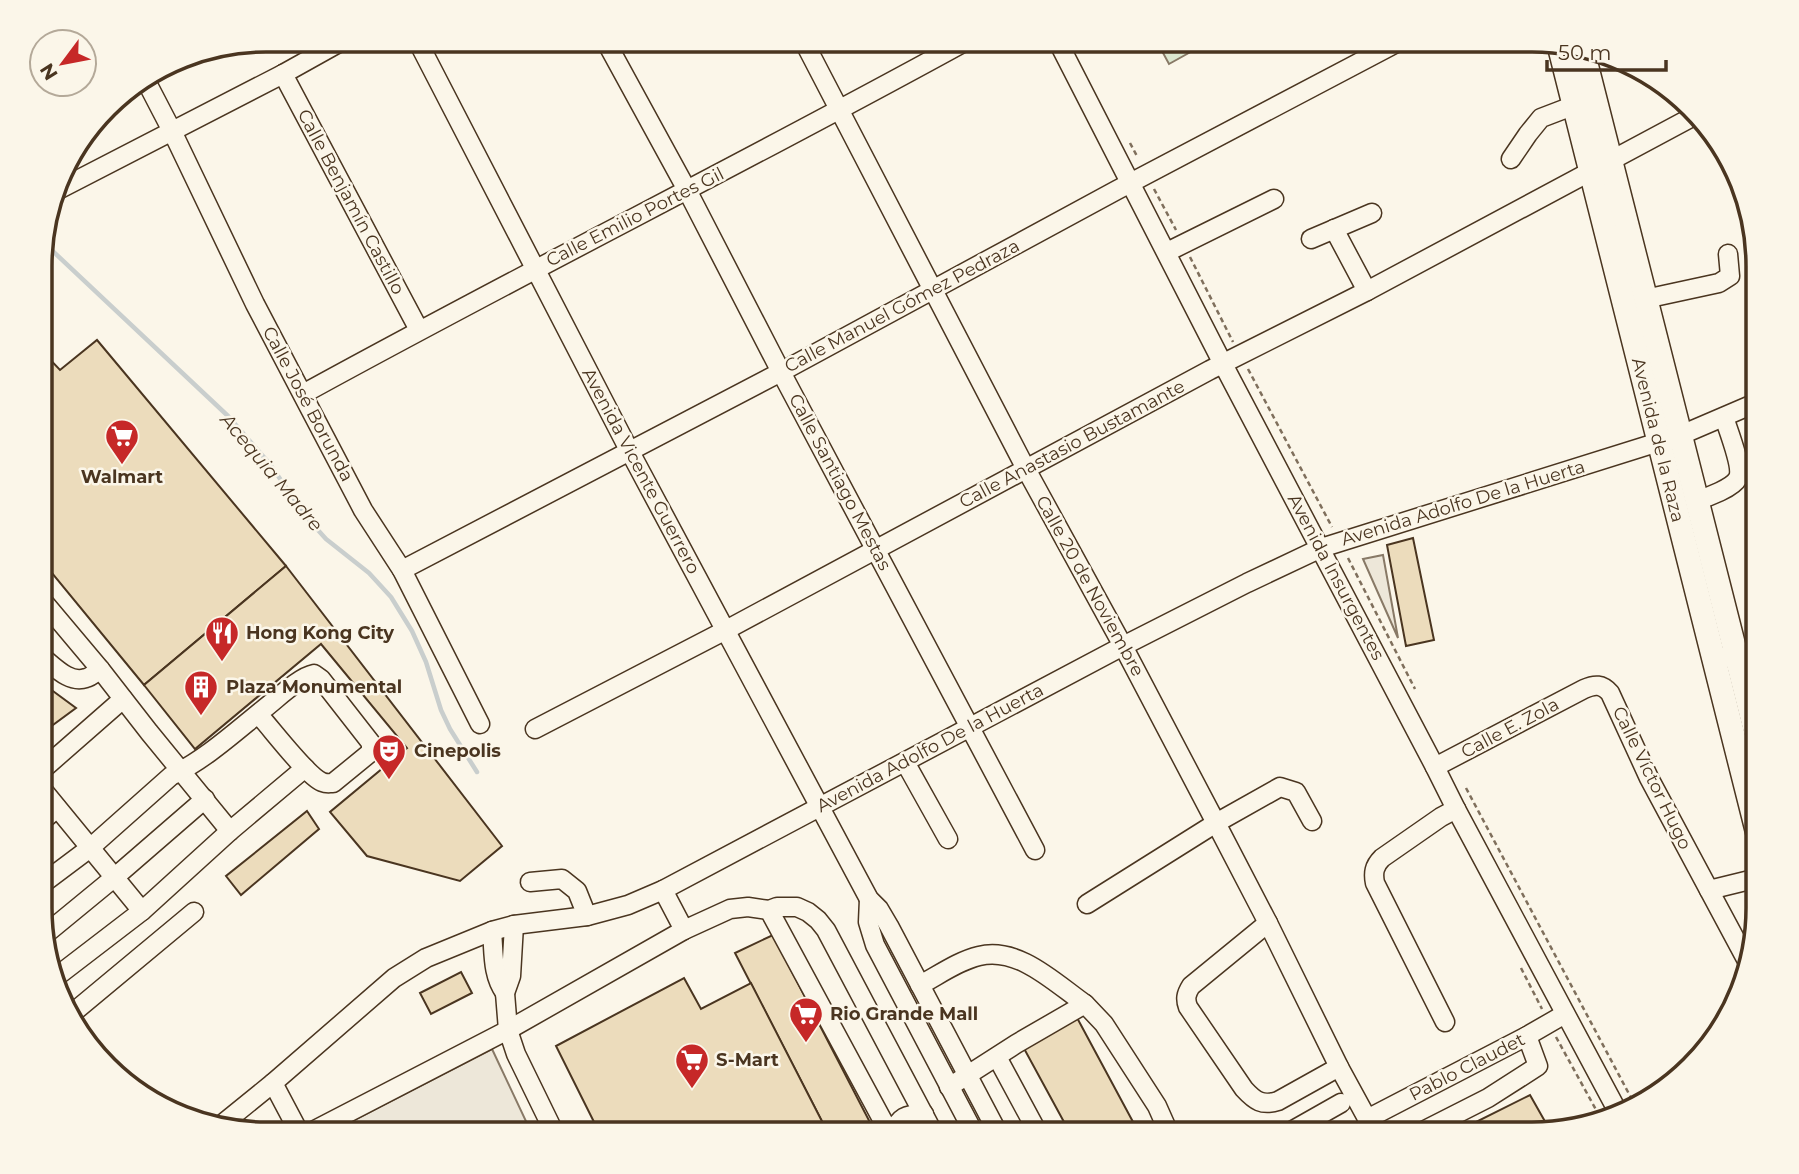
<svg xmlns="http://www.w3.org/2000/svg" width="1799" height="1174" font-family="Montserrat,sans-serif">
	<style>
		.green { fill: #dce7d0; stroke: #887966; stroke-width: 2 }
		.parking { fill: #ede7d9; stroke: #887966; stroke-width: 2 }
		.lines { fill: none; stroke-linecap: round; stroke-linejoin: round }
		.stream { stroke: #c9cecd; stroke-width: 4.5 }
		.building { fill: #ecdcbc; stroke: #4a3520; stroke-width: 2 }
		.minor-casing { stroke: #4a3520; stroke-width: 21 }
		.major-casing { stroke: #4a3520; stroke-width: 26 }
		.path { stroke: #7f6f5c; stroke-width: 2.5; stroke-dasharray: 5 3.5; stroke-linecap: butt }
		.minor { stroke: #fbf6e9; stroke-width: 18 }
		.major { stroke: #fbf6e9; stroke-width: 23 }
		.labels { text-anchor: middle; stroke-width: 5; stroke-linejoin: round; paint-order: stroke }
		.street-label { font-size: 18px; fill: #4a3520; stroke: #fbf6e9 }
		.poi-label { font-size: 18px; font-weight: bold; fill: #4a3520; stroke: #fbf6e9; text-anchor: start }
		.water-label { font-size: 19px; font-style: italic; fill: #4a3520; stroke: #fbf6e9 }
		.rim { fill: none; stroke: #4a3520; stroke-width: 3.5 }
	</style>
	<rect width="100%" height="100%" fill="#fbf6e9"/>
	<path class="green" d="M1156,40H1212L1169,64Z"/>
	<g class="parking">
		<path d="M1383,555L1398,638L1363,559Z"/>
		<path d="M492,1049L532,1134H327Z"/>
	</g>
	<g class="lines">
		<path class="stream" d="M42,241L228,416L269,463L308,519L326,539L369,573L391,597L412,631L426,662L441,710L450,729L477,772"/>
	</g>
	<g class="building">
		<path d="M97,340L286,566L144,685L42,561V351L60,370Z"/>
		<path d="M1758,424V437L1755,438L1751,426Z"/>
		<path d="M1758,437V464L1752,439Z"/>
		<path d="M1413,538L1434,640L1406,646L1387,545Z"/>
		<path d="M286,566L502,846L460,881L367,856L330,812L407,748L321,644L195,749L144,685Z"/>
		<path d="M42,683L76,708L42,733Z"/>
		<path d="M307,811L319,829L241,895L226,876Z"/>
		<path d="M773,935L876,1134H827L828,1133L735,953Z"/>
		<path d="M461,972L472,993L431,1014L420,993Z"/>
		<path d="M684,978L701,1009L751,983L828,1133L600,1134L556,1046Z"/>
		<path d="M1075,1014L1139,1133H1070L1021,1043Z"/>
		<path d="M1530,1095L1551,1132L1454,1133Z"/>
	</g>
	<g class="lines">
		<g class="minor-casing">
			<g id="minor">
				<path d="M417,40L629,450L869,899L879,909L889,926L998,1133"/>
				<path d="M605,40L687,190L781,372L1035,850"/>
				<path d="M803,40L1026,469L1123,646L1216,823L1268,923L1339,1067L1375,1133"/>
				<path d="M1057,40L1223,364L1435,767L1456,809L1618,1112"/>
				<path d="M283,74L419,330"/>
				<path d="M145,79L172,131L255,304L363,510L402,570L480,724"/>
				<path d="M1511,159L1528,134L1541,118L1575,105"/>
				<path d="M56,191L283,74L344,40"/>
				<path d="M1334,229L1367,291"/>
				<path d="M1311,239L1372,213"/>
				<path d="M1167,252L1274,199"/>
				<path d="M1645,299L1719,283L1730,276L1728,254"/>
				<path d="M303,394C523,273 748,161 968,40"/>
				<path d="M1698,500C1708,497 1733,488 1738,478C1743,467 1728,430 1724,417"/>
				<path d="M402,570L781,372L1117,190L1402,40"/>
				<path d="M42,600L100,669L149,732L230,831"/>
				<path d="M42,657C54,666 69,684 86,678C91,677 96,672 100,669"/>
				<path d="M1724,658L1758,653"/>
				<path d="M535,729L726,630L1210,370L1367,291L1694,116"/>
				<path d="M905,762L948,839"/>
				<path d="M1435,767L1584,689C1595,684 1602,684 1610,693L1649,778L1746,959"/>
				<path d="M42,770L123,699"/>
				<path d="M42,789L142,911"/>
				<path d="M42,821L57,808"/>
				<path d="M530,882L562,879L577,891L587,916"/>
				<path d="M42,884L90,848L171,776C206,759 235,732 265,708C278,698 299,677 314,674L321,679L371,743V752L333,783C329,783 327,784 322,782C307,776 271,728 258,714"/>
				<path d="M663,890L684,930"/>
				<path d="M1709,890L1758,878"/>
				<path d="M869,899L868,922L875,945L974,1133"/>
				<path d="M1087,904L1216,823L1280,787L1296,792L1312,821"/>
				<path d="M769,910L890,1134"/>
				<path d="M1268,923L1191,986C1186,994 1185,999 1188,1007L1244,1089C1255,1101 1262,1106 1278,1101L1339,1067"/>
				<path d="M514,925L511,976L505,993L508,1030L516,1054L555,1134"/>
				<path d="M492,931C494,953 492,975 505,993"/>
				<path d="M42,937L115,877L205,799"/>
				<path d="M56,977L142,911L230,831L305,768"/>
				<path d="M920,985C939,975 958,961 979,956C1018,946 1055,983 1085,1004"/>
				<path d="M69,1016L194,912"/>
				<path d="M1445,1022L1375,883C1373,873 1374,866 1382,858L1441,817L1456,809"/>
				<path d="M997,1057L1038,1133"/>
				<path d="M273,1083L300,1134"/>
				<path d="M949,1087L1016,1044L1085,1004L1104,1024L1157,1106L1169,1133"/>
				<path d="M1367,1119L1527,1036L1565,1014"/>
				<path d="M220,1126L273,1083L394,978L426,958L492,931L514,925L587,916L628,905L663,890L1123,646L1247,583L1321,548L1681,435L1758,402"/>
				<path d="M1288,1133L1341,1103"/>
				<path d="M1419,1133L1488,1098L1538,1066L1527,1036"/>
				<path d="M307,1134L508,1030L684,930L730,909L748,907L769,910L777,907H797L808,912L818,920L826,930L934,1134"/>
				<path d="M892,1134C899,1117 906,1114 924,1114"/>
			</g>
		</g>
		<g class="major-casing">
			<g id="major">
				<path d="M1559,45L1758,834"/>
				<path d="M1582,48L1758,741"/>
			</g>
		</g>
		<g class="path">
			<path d="M1130,143L1138,158"/>
			<path d="M1154,189L1176,230"/>
			<path d="M1190,257L1233,342"/>
			<path d="M1248,369L1332,527"/>
			<path d="M1348,558L1415,689"/>
			<path d="M1466,788L1636,1107"/>
			<path d="M1521,968L1542,1009"/>
			<path d="M1556,1037L1600,1117"/>
		</g>
		<use href="#minor" class="minor"/>
		<use href="#major" class="major"/>
	</g>
	<defs>
		<g id="supermarket-pin" transform="scale(1.75)"><path d="M0 17L-7.5 6A9.5 9.5 0 1 1 7.5 6Z" fill="#c62828" stroke="#fbf6e9"/><path d="M-6-5.5h2.5l.6 2H6L4.5 2H-2.5L-4.4-4H-6ZM-1.5 3.2a1.3 1.3 0 1 0 .1 0ZM3 3.2a1.3 1.3 0 1 0 .1 0Z" fill="#fff"/></g>
		<g id="restaurant-pin" transform="scale(1.75)"><path d="M0 17L-7.5 6A9.5 9.5 0 1 1 7.5 6Z" fill="#c62828" stroke="#fbf6e9"/><path d="M-5-6h1v4h1v-4h1v4h1v-4h1v5L-1.5 .5V6h-2V.5L-5-1ZM5-6V6H3V1.5H1.5Q1.5-4 5-6Z" fill="#fff"/></g>
		<g id="building-pin" transform="scale(1.75)"><path d="M0 17L-7.5 6A9.5 9.5 0 1 1 7.5 6Z" fill="#c62828" stroke="#fbf6e9"/><path d="M-4-6H4V6H1V3H-1V6H-4ZM-2.5-4.3h1.7v1.8h-1.7ZM.8-4.3h1.7v1.8H.8ZM-2.5-1h1.7V.8h-1.7ZM.8-1h1.7V.8H.8Z" fill="#fff"/></g>
		<g id="theatre-pin" transform="scale(1.75)"><path d="M0 17L-7.5 6A9.5 9.5 0 1 1 7.5 6Z" fill="#c62828" stroke="#fbf6e9"/><path d="M-5-5.5Q0-4 5-5.5V0Q5 5 0 6Q-5 5-5 0ZM-3.3-2.5H-1v1.5H-3.3ZM1-2.5H3.3v1.5H1ZM-2.8 1Q0 5.5 2.8 1Z" fill="#fff"/></g>
	</defs>
	<g fill-rule="evenodd">
		<use href="#supermarket-pin" x="122" y="436"/>
		<use href="#restaurant-pin" x="222" y="633"/>
		<use href="#building-pin" x="201" y="687"/>
		<use href="#theatre-pin" x="389" y="751"/>
		<use href="#supermarket-pin" x="806" y="1014"/>
		<use href="#supermarket-pin" x="692" y="1060"/>
	</g>
	<g class="labels">
		<g class="street-label">
			<text transform="translate(351 202) rotate(62)" y="6">Calle Benjamín Castillo</text>
			<text transform="translate(635 217) rotate(-27)" y="6">Calle Emilio Portes Gil</text>
			<text transform="translate(902 306) rotate(-28)" y="6">Calle Manuel Gómez Pedraza</text>
			<text transform="translate(308 404) rotate(62)" y="6">Calle José Borunda</text>
			<text transform="translate(1658 440) rotate(76)" y="6">Avenida de la Raza</text>
			<text transform="translate(1072 444) rotate(-28)" y="6">Calle Anastasio Bustamante</text>
			<text transform="translate(641 471) rotate(62)" y="6">Avenida Vicente Guerrero</text>
			<text transform="translate(840 482) rotate(62)" y="6">Calle Santiago Mestas</text>
			<text transform="translate(1463 503) rotate(-17)" y="6">Avenida Adolfo De la Huerta</text>
			<text transform="translate(1336 577) rotate(62)" y="6">Avenida Insurgentes</text>
			<text transform="translate(1090 586) rotate(61)" y="6">Calle 20 de Noviembre</text>
			<text transform="translate(1510 728) rotate(-28)" y="6">Calle E. Zola</text>
			<text transform="translate(930 748) rotate(-28)" y="6">Avenida Adolfo De la Huerta</text>
			<text transform="translate(1652 778) rotate(64)" y="6">Calle Víctor Hugo</text>
			<text transform="translate(1467 1067) rotate(-27)" y="6">Pablo Claudet</text>
		</g>
		<g class="poi-label">
			<text x="122" y="483" text-anchor="middle">Walmart</text>
			<text x="246" y="639">Hong Kong City</text>
			<text x="226" y="693">Plaza Monumental</text>
			<text x="414" y="757">Cinepolis</text>
			<text x="830" y="1020">Rio Grande Mall</text>
			<text x="716" y="1066">S-Mart</text>
		</g>
		<g class="water-label">
			<text transform="translate(272 472) rotate(50)" y="7">Acequia Madre</text>
		</g>
	</g>
	<path d="M0 0H1799V1174H0ZM266 52H1532A214 214 0 0 1 1746 266V908A214 214 0 0 1 1532 1122H266A214 214 0 0 1 52 908V266A214 214 0 0 1 266 52Z" fill="#fbf6e9" fill-rule="evenodd"/>
	<path class="rim" d="M266 52H1532A214 214 0 0 1 1746 266V908A214 214 0 0 1 1532 1122H266A214 214 0 0 1 52 908V266A214 214 0 0 1 266 52Z"/>
	<g transform="translate(63 63) rotate(238)"><circle r="33" fill="#fbf6e9" stroke="#b4a999" stroke-width="2"/>
	<path d="M0-5L12 26L0 18L-12 26Z" fill="#c62828"/>
	<text y="-10" font-size="19" font-weight="bold" text-anchor="middle" fill="#4a3520">N</text>
	</g>
	<path d="M1547 60v10h119v-10" fill="none" stroke="#4a3520" stroke-width="3.5"/>
	<text x="1558" y="60" font-size="21" fill="#4a3520" stroke="#fbf6e9" stroke-width="5" paint-order="stroke">50 m</text>
</svg>
